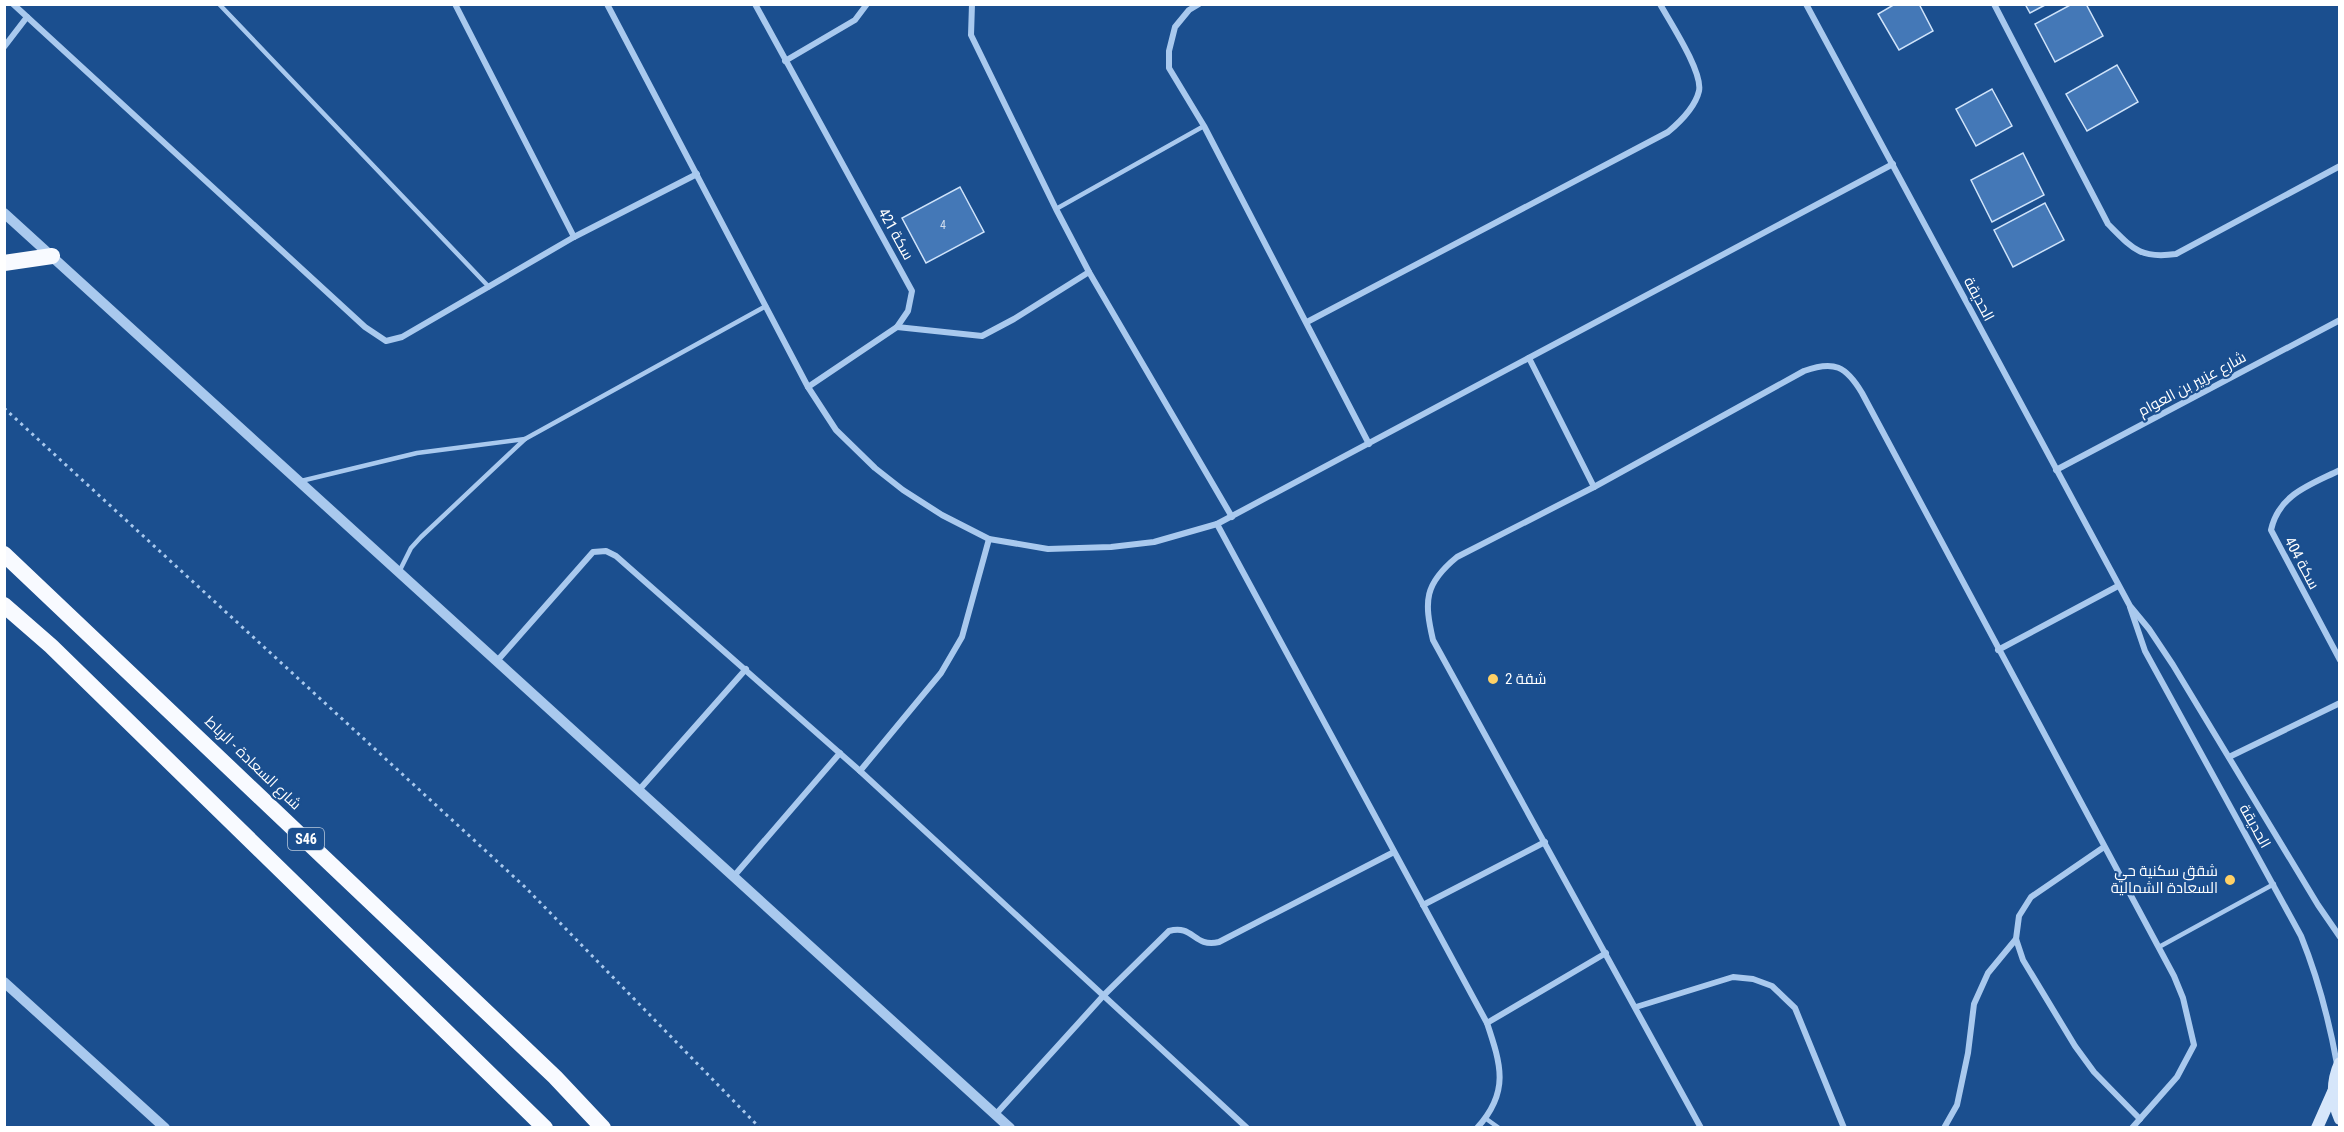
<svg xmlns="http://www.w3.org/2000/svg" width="2344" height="1132" font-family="'Roboto Condensed',Cairo,sans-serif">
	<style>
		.building { fill: #4478b7; stroke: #cfe3fa; stroke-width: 1.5 }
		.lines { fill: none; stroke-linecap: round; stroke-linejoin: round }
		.path { stroke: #a9c9ee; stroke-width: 3; stroke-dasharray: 3 4.5; stroke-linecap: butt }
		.service { stroke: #a9c9ee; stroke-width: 4.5 }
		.minor { stroke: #a9c9ee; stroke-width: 6 }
		.tertiary { stroke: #a9c9ee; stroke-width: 10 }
		.secondary { stroke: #d6e6fa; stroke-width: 12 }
		.trunk { stroke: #f8faff; stroke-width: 16 }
		.poi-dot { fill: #ffd166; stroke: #1b4f8f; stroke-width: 2 }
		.labels { text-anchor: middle; stroke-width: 4.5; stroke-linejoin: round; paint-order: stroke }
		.number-label { font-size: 12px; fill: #d0dded }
		.shield { fill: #1b4f8f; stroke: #bbcadd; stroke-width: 1.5 }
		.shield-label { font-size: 14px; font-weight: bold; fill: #fff }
		.street-label { font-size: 15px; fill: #fff; stroke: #1b4f8f }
		.poi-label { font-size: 15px; fill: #fff; stroke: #1b4f8f; text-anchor: start }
	</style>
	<rect width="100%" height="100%" fill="#1b4f8f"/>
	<g class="building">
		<path d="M1895,4H1919L1933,31L1899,50L1878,14Z"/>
		<path d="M2025,4H2047L2030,13Z"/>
		<path d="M2072,4H2086L2103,36L2055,62L2035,24Z"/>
		<path d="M2117,65L2138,102L2087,131L2066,94Z"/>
		<path d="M1992,89L2012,126L1976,146L1956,109Z"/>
		<path d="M2023,153L2044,195L1992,222L1971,180Z"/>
		<path d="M960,187L984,232L926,263L902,218Z"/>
		<path d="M2045,203L2064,240L2013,267L1994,230Z"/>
	</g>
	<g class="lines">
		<path class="path" d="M4,408L525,887L760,1128"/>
		<g class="service">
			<path d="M219,4L489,287"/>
			<path d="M1056,209L1204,126"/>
			<path d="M301,481L417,453L525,439"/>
			<path d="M399,572L411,548L421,537L525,439L766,306"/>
			<path d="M2159,947L2274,884"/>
			<path d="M1485,1118L1499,1128"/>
		</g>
		<g class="minor">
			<path d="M13,4L365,327L386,341L402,337L574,237L697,174"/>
			<path d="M455,4L574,237"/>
			<path d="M607,4L808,387L836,430L875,468L903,490L942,515L989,539L1048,549L1111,547L1154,542L1217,524L1893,164"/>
			<path d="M755,4L912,291L908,311L897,327L808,387"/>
			<path d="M972,4L971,35L1056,209L1089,272L1232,517"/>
			<path d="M1199,4L1189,10L1175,27L1169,51V68L1204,126L1369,444"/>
			<path d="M1806,4L2130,606L2149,629L2173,665L2318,905L2340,937"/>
			<path d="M1994,4L2108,224C2133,249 2140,259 2176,254L2340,166"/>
			<path d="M4,47L27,17"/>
			<path d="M785,61L855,20L867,4"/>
			<path d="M1307,322L1668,132C1680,122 1695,108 1699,91C1703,72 1670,22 1660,4"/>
			<path d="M897,327L982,336L1014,319L1089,272"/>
			<path d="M1529,358L1594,487"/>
			<path d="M2056,470L2340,320"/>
			<path d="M2340,470C2310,485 2279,494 2271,530L2340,660"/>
			<path d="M1217,524L1487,1023C1501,1065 1510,1092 1477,1128"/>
			<path d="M2130,607L2145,651L2301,936C2318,978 2329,1020 2337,1064"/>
			<path d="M1998,650L2118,586"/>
			<path d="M497,661L593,552L606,551L616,556L860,771L1247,1128"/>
			<path d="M2229,757L2340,703"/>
			<path d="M860,771L941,673L962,637L989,539"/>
			<path d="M639,790L746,669"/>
			<path d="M2104,847L2031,897L2019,916L2016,939L2023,960L2075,1046L2094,1072L2140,1119"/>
			<path d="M734,876L840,753"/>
			<path d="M1423,905L1545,842"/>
			<path d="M1636,1007L1733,977L1753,979L1772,986L1795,1008L1844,1128"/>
			<path d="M1487,1023L1606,953"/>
			<path d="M996,1114L1104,995L1169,931C1194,924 1193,948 1219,942L1394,852"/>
			<path d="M1701,1128L1433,640C1424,601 1424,584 1457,557L1594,487L1804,371C1834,360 1846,366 1862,393L2174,976L2183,998L2194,1045L2177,1077L2132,1128"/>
			<path d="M1944,1128L1957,1105L1968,1053L1974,1004L1988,973L2016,939"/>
		</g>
		<g class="tertiary">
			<path d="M4,213L1010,1128"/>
			<path d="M4,982L165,1128"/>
		</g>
		<g class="secondary">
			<path d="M2340,1063C2332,1081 2332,1101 2340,1119"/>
			<path d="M2317,1128L2333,1092"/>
		</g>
		<g class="trunk">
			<path d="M4,263L52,256"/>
			<path d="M4,554L555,1077L603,1128"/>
			<path d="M4,605L51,646L545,1128"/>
		</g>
	</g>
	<g class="poi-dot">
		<circle cx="1493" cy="679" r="6"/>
		<circle cx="2230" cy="880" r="6"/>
	</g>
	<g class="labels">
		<g class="number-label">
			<text x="943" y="229">4</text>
		</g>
		<rect class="shield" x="288" y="828" width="36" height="22" rx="4.5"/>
		<g class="shield-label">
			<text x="306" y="844">S46</text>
		</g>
		<g class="street-label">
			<text transform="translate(896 234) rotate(61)" y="5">سكة 421</text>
			<text transform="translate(1979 299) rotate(62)" y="5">الحديقة</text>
			<text transform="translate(2192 384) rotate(-28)" y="5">شارع عزبير بن العوام</text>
			<text transform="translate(2302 563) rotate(62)" y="5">سكة 404</text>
			<text transform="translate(253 763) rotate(44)" y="5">شارع السعادة - الرباط</text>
			<text transform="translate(2255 826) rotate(61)" y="5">الحديقة</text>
		</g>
		<g class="poi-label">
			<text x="1505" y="684">شقة 2</text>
			<text x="2218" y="876" text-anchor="end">شقق سكنية حي<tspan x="2218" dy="17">السعادة الشمالية</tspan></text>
		</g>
	</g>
	<rect width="2344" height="1132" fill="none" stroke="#ffffff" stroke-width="12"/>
</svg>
